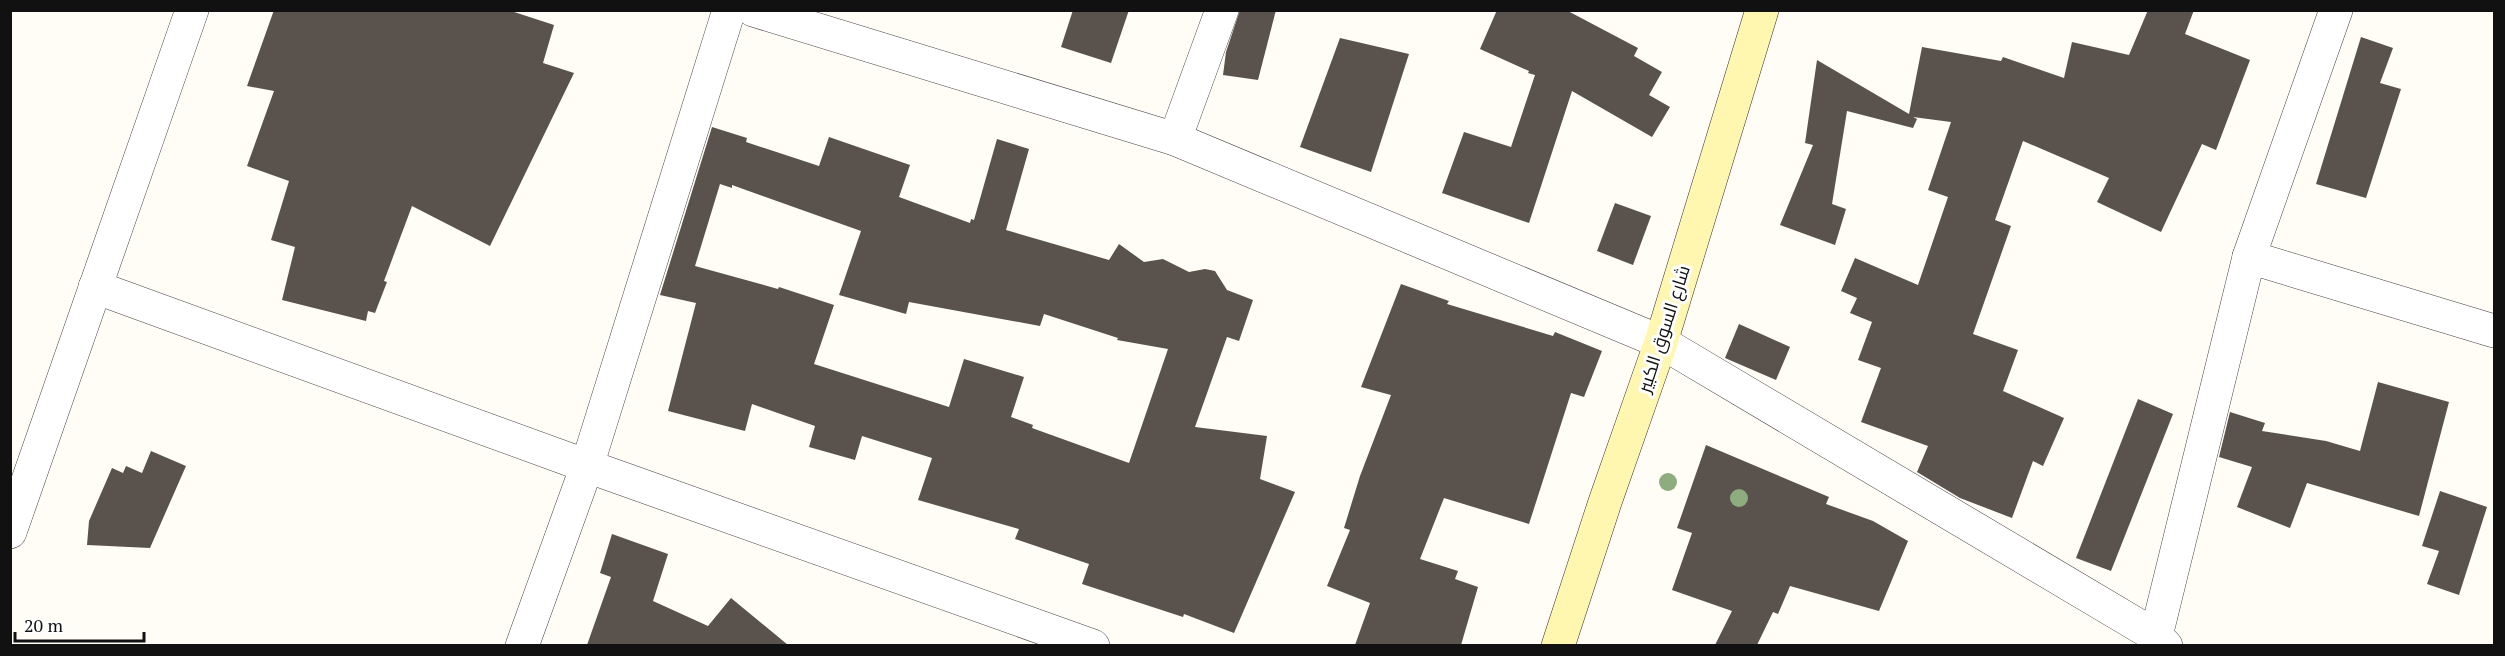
<svg xmlns="http://www.w3.org/2000/svg" width="2505" height="656" font-family="'PT Serif',Cairo,serif">
	<style>
		.building { fill: #5a524d; fill-rule: evenodd }
		.lines { fill: none; stroke-linecap: round; stroke-linejoin: round }
		.street-casing { stroke: #444; stroke-width: 34 }
		.secondary-casing { stroke: #333; stroke-width: 34 }
		.street { stroke: #fff; stroke-width: 33 }
		.secondary { stroke: #fff6b0; stroke-width: 33 }
		.tree { fill: #8dad7f }
		.labels { text-anchor: middle; stroke-width: 6; stroke-linejoin: round; paint-order: stroke }
		.street-label { font-size: 18px; fill: #111; stroke: #fff }
	</style>
	<rect width="100%" height="100%" fill="#fffdf5"/>
	<g class="building">
		<path d="M274,10H508L554,25L543,63L574,73L490,246L412,206L384,281L387,282L375,313L368,311L366,321L282,300L295,247L271,240L289,181L247,166L274,91L247,86Z"/>
		<path d="M1073,10H1129L1111,63L1061,47Z"/>
		<path d="M1240,10H1276L1258,80L1223,75L1226,52Z"/>
		<path d="M1497,10H1566L1638,48L1634,56L1662,72L1649,95L1670,107L1652,137L1572,91L1529,223L1442,193L1464,132L1511,147L1535,75L1528,73L1529,71L1480,49Z"/>
		<path d="M2148,10H2194L2185,34L2250,60L2216,150L2202,144L2161,232L2097,202L2109,178L2023,141L1995,220L2011,226L1973,334L2018,350L2003,391L2064,418L2043,466L2033,461L2012,518L1960,498L1917,472L1928,446L1861,422L1881,368L1858,360L1872,322L1850,313L1857,298L1841,291L1855,258L1918,285L1948,197L1928,190L1951,122L1913,117L1917,119L1913,128L1847,111L1832,204L1846,209L1835,245L1780,225L1813,145L1805,143L1817,60L1909,114L1922,47L2001,61L2003,57L2064,78L2072,42L2129,55Z"/>
		<path d="M2361,37L2393,48L2380,83L2401,89L2366,198L2316,184Z"/>
		<path d="M1340,38L1409,54L1371,172L1300,147Z"/>
		<path d="M712,127L747,138L746,142L819,166L829,137L910,165L899,197L970,223L971,219L974,220L997,139L1029,149L1006,230L1109,260L1119,244L1144,262L1163,259L1189,272L1205,269L1215,271L1227,290L1253,300L1239,341L1227,337L1195,427L1267,436L1260,479L1295,492L1234,633L1184,614L1183,617L1082,584L1089,564L1015,539L1019,529L918,500L932,458L862,436L855,460L809,447L815,426L752,404L745,431L668,411L696,303L660,295ZM720,184L732,188V185L861,231L839,295L906,314L909,302L1040,326L1044,314L1118,338L1117,340L1168,349L1129,463L1032,428L1033,425L1011,417L1024,377L964,359L949,407L814,364L834,305L779,287L778,289L695,266Z"/>
		<path d="M1615,203L1651,216L1633,265L1597,251Z"/>
		<path d="M1401,284L1449,301L1447,304L1553,336L1555,332L1602,351L1584,397L1571,393L1529,524L1444,498L1420,559L1458,571L1455,579L1478,587L1461,645H1355L1370,603L1327,586L1350,530L1344,528L1360,476L1391,395L1361,387Z"/>
		<path d="M1739,324L1790,347L1776,380L1725,358Z"/>
		<path d="M2378,382L2449,402L2419,516L2307,483L2290,528L2237,507L2252,467L2219,457L2230,412L2265,423L2262,431L2326,441L2360,451Z"/>
		<path d="M2138,399L2173,414L2111,571L2076,558Z"/>
		<path d="M1706,445L1829,497L1826,504L1873,521L1908,541L1879,611L1790,586L1778,614L1773,612L1757,645H1715L1732,611L1672,590L1692,533L1677,528Z"/>
		<path d="M151,451L186,466L150,548L87,545L89,521L112,468L123,473L126,466L142,473Z"/>
		<path d="M2440,491L2487,507L2459,595L2427,584L2439,551L2422,546Z"/>
		<path d="M612,534L668,554L653,601L708,626L731,598L788,645H587L611,577L600,573Z"/>
	</g>
	<g class="lines">
		<g class="street-casing">
			<g id="street">
				<path d="M753,10L1175,139L1661,342L2156,636L2166,646"/>
				<path d="M1175,139L1222,10"/>
				<path d="M2249,257L2494,331"/>
				<path d="M95,287L587,466L1093,646"/>
				<path d="M10,532L192,10"/>
				<path d="M2156,636L2249,257L2336,10"/>
				<path d="M522,646L587,466L729,10"/>
			</g>
		</g>
		<g class="secondary-casing">
			<path id="secondary" d="M1558,646L1605,502L1661,342L1762,10"/>
		</g>
		<use href="#street" class="street"/>
		<use href="#secondary" class="secondary"/>
	</g>
	<g class="tree">
		<circle cx="1668" cy="482" r="9"/>
		<circle cx="1739" cy="498" r="9"/>
	</g>
	<g class="labels">
		<g class="street-label">
			<text transform="translate(1664 329) rotate(-72)" y="6">شارع السوق الكبير</text>
		</g>
	</g>
	<rect width="2505" height="656" fill="none" stroke="#111111" stroke-width="24"/>
	<path d="M15 632v9h129v-9" fill="none" stroke="#111111" stroke-width="3"/>
	<text x="24" y="632" font-size="18" fill="#111111" stroke="#ffffff" stroke-width="4.5" paint-order="stroke">20 m</text>
</svg>
